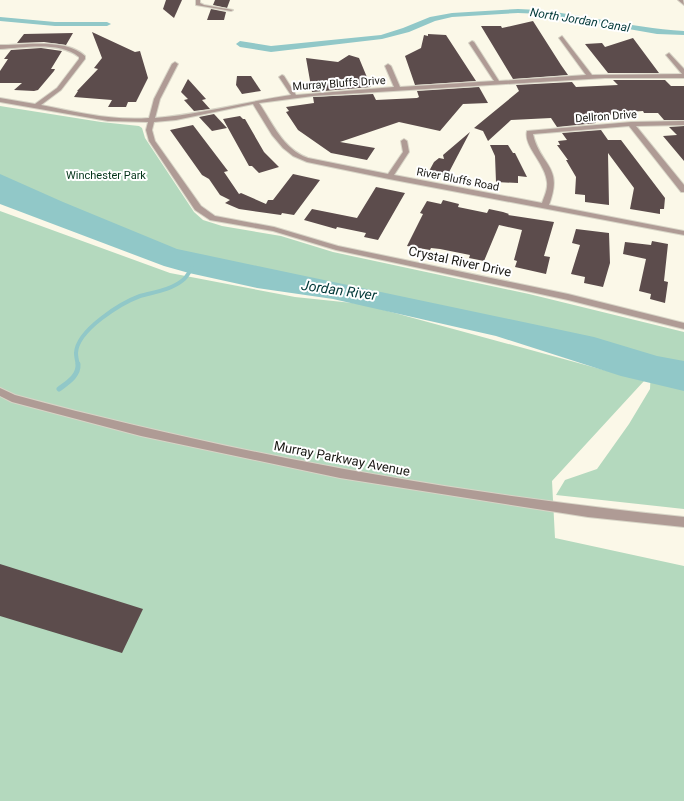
<svg xmlns="http://www.w3.org/2000/svg" width="684" height="801" font-family="Roboto,sans-serif">
	<style>
		.green { fill: #b4d9be }
		.water { fill: #91c8c8 }
		.lines { fill: none; stroke-linecap: round; stroke-linejoin: round }
		.stream-far1 { stroke: #91c8c8; stroke-width: 4 }
		.stream { stroke: #91c8c8; stroke-width: 5 }
		.canal { fill: #91c8c8; fill-rule: evenodd }
		.building { fill: #5c4c4c }
		.minor-casing { stroke: #d7d4c6; stroke-width: 2 }
		.tertiary-casing { stroke: #d7d4c6; stroke-width: 2 }
		.minor { fill: #af9b95; fill-rule: evenodd }
		.tertiary { fill: #af9b95; fill-rule: evenodd }
		.labels { text-anchor: middle; stroke-width: 4; stroke-linejoin: round; paint-order: stroke }
		.far-street-label { font-size: 11px; fill: #1a1914; stroke: #fff }
		.far-park-label { font-size: 11px; fill: #04341a; stroke: #fff }
		.far-water-label { font-size: 12px; font-style: italic; fill: #013838; stroke: #fff }
		.street-label { font-size: 13px; fill: #1a1914; stroke: #fff }
		.water-label { font-size: 14px; font-style: italic; fill: #013838; stroke: #fff }
	</style>
	<rect width="100%" height="100%" fill="#fbf8e8"/>
	<g class="green">
		<path d="M0,106L101,122L139,126L142,128L145,138L194,212L203,220L222,226L281,236L333,252L529,294L684,332V509L556,495L565,480L597,469L629,424L650,389L651,368L191,257L0,189Z"/>
		<path d="M0,211L170,273L295,297L362,304L644,381L552,481L555,538L684,566V801H0Z"/>
	</g>
	<path class="water" d="M0,174L63,202L177,249L594,337L657,356L684,361V391L621,376L496,336L333,299L257,288L189,273L164,266L0,204Z"/>
	<g class="lines">
		<path class="stream-far1" d="M78,365C77,361 76,357 76,353C77,330 121,303 140,296C154,292 171,290 183,280C187,277 189,272 192,268"/>
		<path class="stream" d="M59,389C67,383 79,376 78,364"/>
		<g class="canal">
			<path d="M518,9C574,11 628,28 684,31V35L657,34L543,14L518,13L452,17L435,21L409,32L382,39L271,52L240,47L236,44L240,41L271,46L381,35L403,28L430,17L452,13Z"/>
			<path d="M0,17L55,22H107L111,24L107,26H55L0,21Z"/>
		</g>
	</g>
	<g class="building">
		<path d="M166,0H182L174,18L163,9Z"/>
		<path d="M215,0H230L227,8L213,5Z"/>
		<path d="M211,9L226,12L224,20H207Z"/>
		<path d="M533,21L561,65L568,75L513,79L481,26H501L502,28Z"/>
		<path d="M92,32L135,52L140,51L148,78L136,102H128L126,107H108L112,100L74,97L78,91H77L98,69L94,68L102,58Z"/>
		<path d="M73,33L66,45L44,42L17,43L24,34Z"/>
		<path d="M428,34L446,35L476,81L415,85L405,56L421,48L424,35L428,36Z"/>
		<path d="M633,38L659,73H608L585,44L602,43L605,47Z"/>
		<path d="M41,48L62,51L51,69H55L54,71L38,90L34,91L14,90L22,83H0V71L8,59H4L11,50Z"/>
		<path d="M349,55L359,58L371,87L312,92L306,58L338,62Z"/>
		<path d="M237,76H251L261,91L242,94L236,85Z"/>
		<path d="M188,79L206,99L202,100L210,109L194,111L184,100L188,99L181,92Z"/>
		<path d="M613,80H665L671,86H684V120H664L658,113H644L643,111L612,113L614,115L591,116L596,123L557,127L551,118L511,120L488,141L483,131L474,128L519,91L516,85L572,82L576,87L618,85Z"/>
		<path d="M479,87L488,103L463,104L440,131L399,122L340,142L375,148L367,160L331,153L298,130L286,112L289,111L286,107L314,103L313,97L373,94L376,100L417,98L419,97L417,91Z"/>
		<path d="M214,114L227,128L212,131L199,117Z"/>
		<path d="M240,116L243,119H245L264,152L279,167L259,173L252,166H249L223,119Z"/>
		<path d="M193,125L228,171L224,172L239,194L241,193L266,204L268,200H273L293,174L320,180L294,215L282,213L281,215L239,209L225,203L230,200L220,195L209,179L202,175L170,130Z"/>
		<path d="M684,126V161L663,136L677,135L669,127Z"/>
		<path d="M601,130L608,140H621L665,198L664,209H660V214L630,209L634,188L608,153L609,205L585,202V195L575,194L576,177L566,160H568L557,145H560L558,141L567,140L562,133Z"/>
		<path d="M470,132L447,176L428,173L434,162L439,158L444,159L443,155Z"/>
		<path d="M490,145H508L513,153H515L527,177L518,176V183L496,182L495,156Z"/>
		<path d="M376,187L405,193L378,240L364,237L366,233L337,227L336,229L304,220L312,209L357,218Z"/>
		<path d="M443,200L459,204L458,207L487,213L489,209L503,212L509,214L508,215L554,222L544,256L550,257L546,274L515,267L517,261L514,260L522,230L499,225L484,261L469,258L470,255L440,249L431,248L430,250L407,246L423,214L420,213L427,201L441,204Z"/>
		<path d="M576,229L609,233L610,263L603,287L584,283L585,277L571,274L580,245L572,243Z"/>
		<path d="M652,241L668,244L664,281L668,282L665,303L650,299L651,294L639,291L646,259L623,254L625,242L651,245Z"/>
		<path d="M0,564L143,609L122,653L0,616Z"/>
	</g>
	<g class="lines">
		<g class="minor-casing">
			<g id="minor">
				<path d="M196,0H200V3L204,5L233,10L231,11L196,5Z"/>
				<path d="M678,0H683L684,5Z"/>
				<path d="M562,36L592,75L682,74L666,55L669,53L684,69V78H605L313,96L259,103C273,124 283,149 308,158L388,174L403,152L401,141L404,139L407,141L409,152L394,175L542,203C544,197 548,190 547,182C546,164 523,146 527,131L631,122L684,121V125L636,126L684,185V192H681L629,126L533,134C540,166 564,165 549,205L684,231V235L389,179L307,162L293,156L283,148L272,135L253,104L176,120L154,122L152,130L155,141L201,206L215,216L274,227L338,246L568,294L684,323V329L568,300L336,250L273,231L210,220L195,210L149,141L146,130L148,122L108,121L0,102V98L35,104L57,88L79,59V57C59,41 24,48 0,49V45C23,45 67,38 85,56V59L61,90L41,105C76,112 113,121 149,118L154,99L172,64L175,62L178,64L160,99L155,118C201,114 245,102 291,95L279,77L282,75L284,76L296,95L394,87L385,66L388,64L391,66L400,87L494,81L469,43L472,41L474,42L499,81L586,75L559,38Z"/>
			</g>
		</g>
		<g class="tertiary-casing">
			<path id="tertiary" d="M0,388L15,395C234,454 458,494 684,517V527L588,517L340,478L141,436L12,402L0,396Z"/>
		</g>
		<use href="#minor" class="minor"/>
		<use href="#tertiary" class="tertiary"/>
	</g>
	<g class="labels">
		<g class="far-street-label">
			<text transform="translate(339 83) rotate(-4)" y="4">Murray Bluffs Drive</text>
			<text transform="translate(606 116) rotate(-4)" y="4">Dellron Drive</text>
			<text transform="translate(458 179) rotate(11)" y="4">River Bluffs Road</text>
		</g>
		<g class="far-park-label">
			<text x="106" y="179">Winchester Park</text>
		</g>
		<g class="far-water-label">
			<text transform="translate(580 20) rotate(9)" y="4">North Jordan Canal</text>
		</g>
		<g class="street-label">
			<text transform="translate(460 261) rotate(12)" y="5">Crystal River Drive</text>
			<text transform="translate(342 458) rotate(11)" y="5">Murray Parkway Avenue</text>
		</g>
		<g class="water-label">
			<text transform="translate(339 290) rotate(8)" y="5">Jordan River</text>
		</g>
	</g>
</svg>
